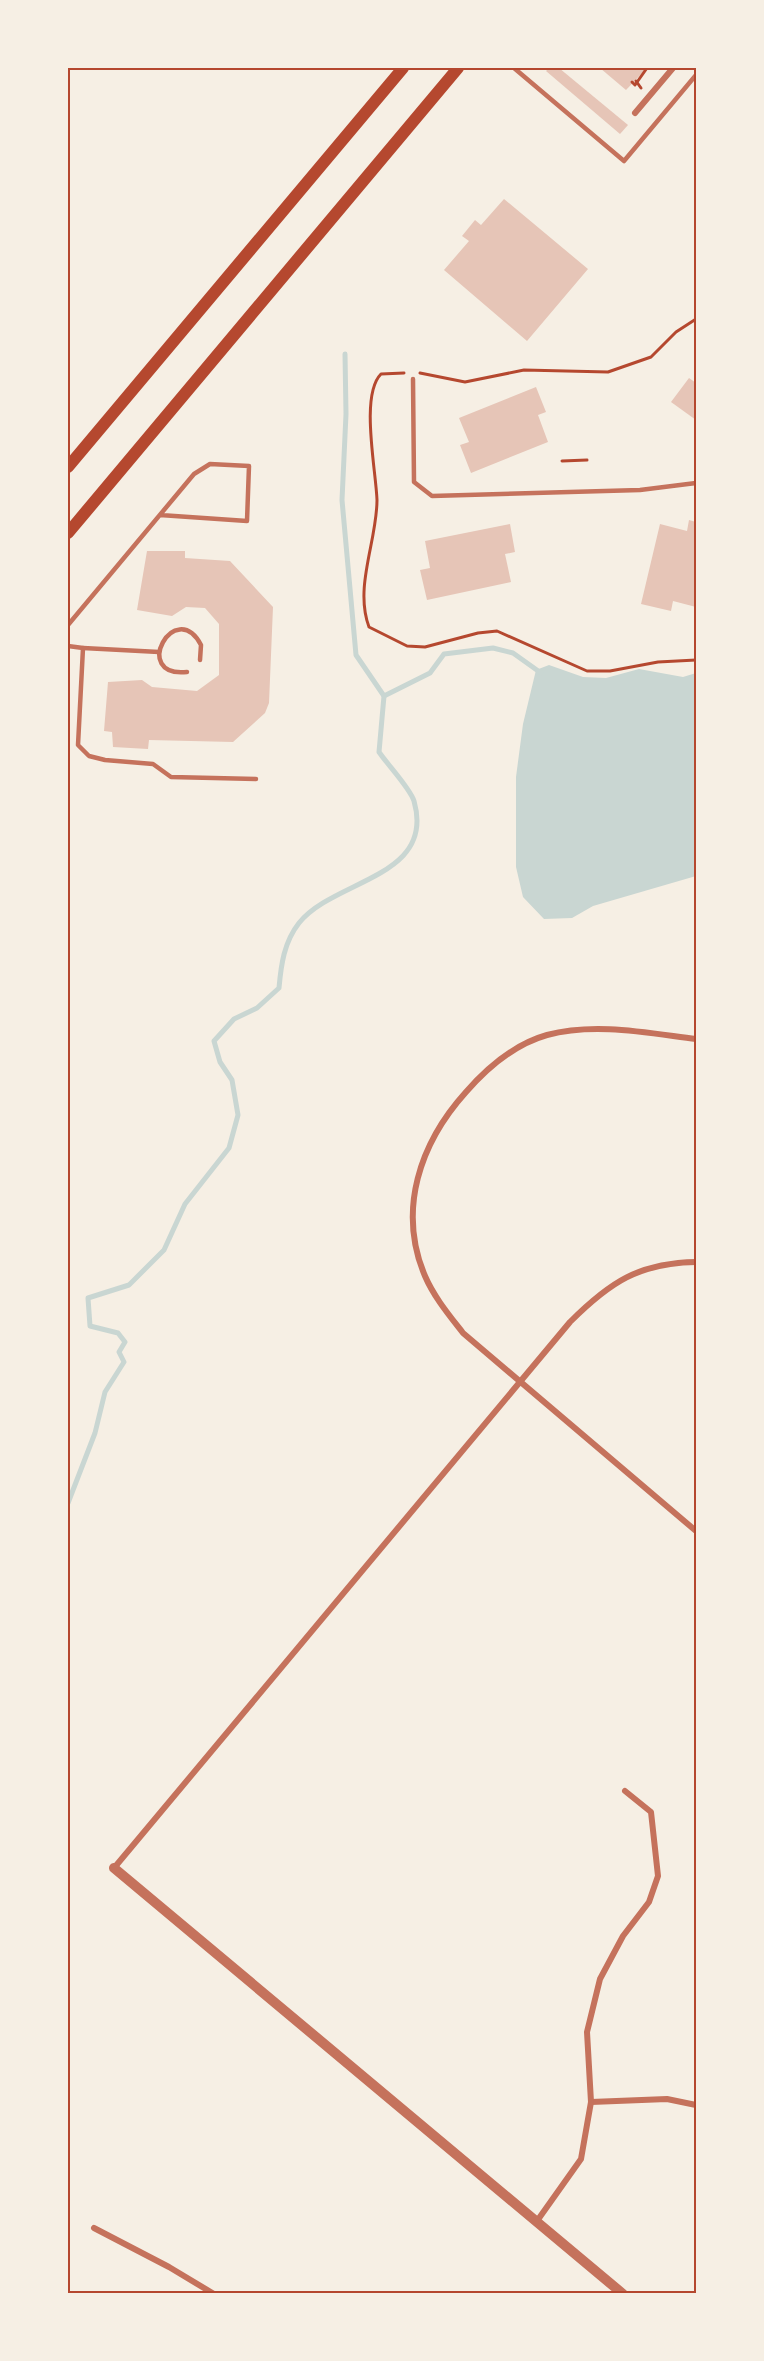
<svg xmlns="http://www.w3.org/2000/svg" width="764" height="2361" font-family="Quicksand,sans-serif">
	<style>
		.water { fill: #c9d6d2 }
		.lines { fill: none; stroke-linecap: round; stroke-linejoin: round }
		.stream { stroke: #c9d6d2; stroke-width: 5 }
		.building { fill: #e6c5b7 }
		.path { stroke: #b5482f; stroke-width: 3 }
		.service { stroke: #c5725c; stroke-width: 4.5 }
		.minor { stroke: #c5725c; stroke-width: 6 }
		.tertiary { stroke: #c5725c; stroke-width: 10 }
		.secondary { stroke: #b5482f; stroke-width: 12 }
		.neatline { fill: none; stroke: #b5482f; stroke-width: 2 }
	</style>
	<rect width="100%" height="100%" fill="#f6efe4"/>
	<path class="water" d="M549,665L583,677L606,678L639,669L683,677L696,673V876L593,906L572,918L544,919L523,897L516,867V777L523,724L536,670Z"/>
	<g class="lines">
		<g class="stream">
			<path d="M384,696L430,673L444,654L493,648L513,653L541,673"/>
			<path d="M68,1503L95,1433L105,1392L124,1362L119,1352L125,1342L118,1333L90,1326L88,1298L129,1285L164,1250L185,1204L229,1148L238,1115L232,1080L220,1062L214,1041L234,1019L257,1008L279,988C281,965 284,942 299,923C334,879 436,878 414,801C410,788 387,764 379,752L384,696L356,655L342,500L346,414L345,354"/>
		</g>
	</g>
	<g class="building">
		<path d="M549,68H559L628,125L620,134L546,71Z"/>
		<path d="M600,68H644L646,69L626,90Z"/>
		<path d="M504,199L588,269L527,341L444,270L469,241L462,236L475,220L481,225Z"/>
		<path d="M689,378L696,383V420L671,402Z"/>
		<path d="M536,387L546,412L538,415L548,442L471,473L460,445L469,442L459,418Z"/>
		<path d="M689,520L696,522V607L673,601L671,611L641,604L660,524L687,531Z"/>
		<path d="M510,524L515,552L505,554L511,582L427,600L420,570L430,568L425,541Z"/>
		<path d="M147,551H185V558L230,561L273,607L269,703L265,713L233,742L149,740L148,749L113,747L112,732L104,731L108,682L142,680L152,687L197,691L219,675V624L205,608L186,607L172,616L137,610Z"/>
	</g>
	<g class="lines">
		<g class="path">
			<path d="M636,81L641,88"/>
			<path d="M632,82L635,85L647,68"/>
			<path d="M404,373L381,374C360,395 376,470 377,500C377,541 354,587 369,627L407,646L425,647L478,633L497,631L587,671H610L658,662L696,660"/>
			<path d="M420,373L465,382L524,370L608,372L651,357L676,332L696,319"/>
			<path d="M562,461L587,460"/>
		</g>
		<g class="service">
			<path d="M514,68L624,161L696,75"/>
			<path d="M413,379L414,482L432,496L640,490L696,483"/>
			<path d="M68,625L194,474L210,464L249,466L247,521L160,515"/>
			<path d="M68,646L83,648L78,745L89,756L105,760L153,764L171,777L256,779"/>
			<path d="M83,648L159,652"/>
			<path d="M187,672C130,678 175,596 201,645L200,660"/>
		</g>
		<g class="minor">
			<path d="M635,113L673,68"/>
			<path d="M696,1039C648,1033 595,1022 547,1035C515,1044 487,1068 466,1092C420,1143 397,1210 425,1276C434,1297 449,1315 463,1333L696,1531"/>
			<path d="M114,1868L570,1322C610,1282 639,1263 696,1262"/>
			<path d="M591,2102L667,2099L696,2105"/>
			<path d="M537,2221L581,2159L591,2102L587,2032L600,1979L623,1936L649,1902L658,1876L651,1812L625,1791"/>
			<path d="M94,2228L169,2267L214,2294"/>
		</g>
		<path class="tertiary" d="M114,1868L623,2294"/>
		<g class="secondary">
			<path d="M68,467L403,68"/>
			<path d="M68,533L458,68"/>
		</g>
	</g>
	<rect width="764" height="2361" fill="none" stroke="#f6efe4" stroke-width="138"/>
	<rect x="69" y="69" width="626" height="2223" class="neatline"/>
</svg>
